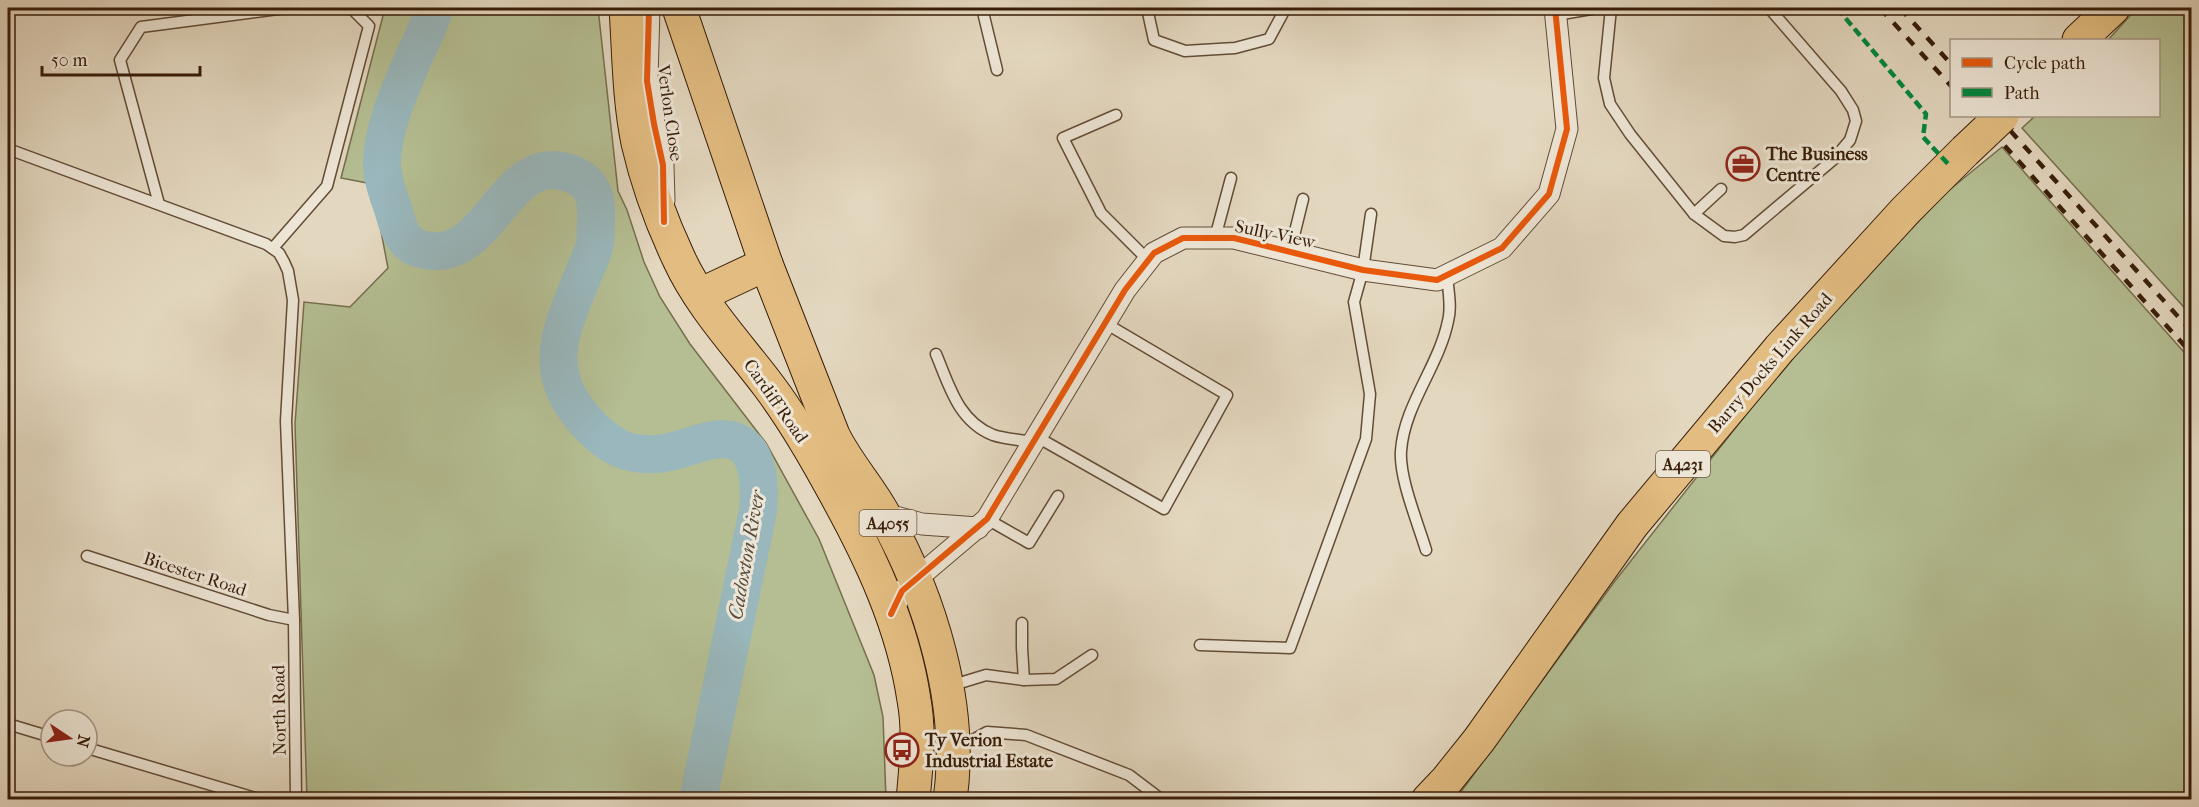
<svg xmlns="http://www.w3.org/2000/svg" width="2199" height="807" font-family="'IM FELL French Canon',serif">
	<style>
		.green { fill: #b4be92; stroke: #766e4d; stroke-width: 1.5 }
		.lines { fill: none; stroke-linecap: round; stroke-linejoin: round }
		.river { stroke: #99b7bc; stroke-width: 38 }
		.lane-casing { stroke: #634c36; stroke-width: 13 }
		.street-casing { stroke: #634c36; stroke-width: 23 }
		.primary-casing { stroke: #381d08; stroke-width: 35 }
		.lane { stroke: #ede5d5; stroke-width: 10 }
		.street { stroke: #ede5d5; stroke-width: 21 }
		.primary { stroke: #e2bc80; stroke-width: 33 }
		.rail { stroke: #381d08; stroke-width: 4.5; stroke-dasharray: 10 10; stroke-linecap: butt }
		.primary-bridge-casing { stroke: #381d08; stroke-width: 35; stroke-linecap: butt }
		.primary-bridge { stroke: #e2bc80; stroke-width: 33 }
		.quiet { stroke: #00873e; stroke-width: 4.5; stroke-dasharray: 9 4.5; stroke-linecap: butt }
		.cycleway-casing { stroke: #ede5d5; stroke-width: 10 }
		.cycleway { stroke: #e8590c; stroke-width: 6 }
		.labels { text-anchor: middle; stroke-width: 6; stroke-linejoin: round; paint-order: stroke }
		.shield { fill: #ede5d5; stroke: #6e5946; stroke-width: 1.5 }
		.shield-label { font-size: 16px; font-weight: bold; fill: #381d08 }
		.street-label { font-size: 18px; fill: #381d08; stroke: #ede5d5 }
		.poi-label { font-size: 18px; font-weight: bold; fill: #381d08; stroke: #ede5d5; text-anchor: start }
		.water-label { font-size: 20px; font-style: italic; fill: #554b3e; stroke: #ede5d5 }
	</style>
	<rect width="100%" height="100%" fill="#e3d7bf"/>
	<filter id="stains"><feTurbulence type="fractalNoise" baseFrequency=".00333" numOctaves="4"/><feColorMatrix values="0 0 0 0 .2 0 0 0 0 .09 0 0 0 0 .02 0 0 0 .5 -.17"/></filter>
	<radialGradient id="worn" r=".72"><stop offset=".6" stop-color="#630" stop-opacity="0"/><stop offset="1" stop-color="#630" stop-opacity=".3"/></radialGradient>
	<g class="green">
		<path d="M385,8H598L618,191L627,210L644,262L660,297L690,344L766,443L819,539L874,675L883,717L886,799H307L295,424L304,302L350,307L388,268L372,184L341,178Z"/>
		<path d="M2137,8H2191V315L2022,128L2035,116H2158V40H2108Z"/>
		<path d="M2002,147L2191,360V799L1455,800L1615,581L1755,403L1839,304L1948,191Z"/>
	</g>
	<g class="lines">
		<path class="river" d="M434,8C431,23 423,38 416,52C402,86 383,125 382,162C382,179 388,194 393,209C397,222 400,238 413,246C422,251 431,251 441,251C493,246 510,152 569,173C578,176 586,181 591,190C597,199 596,212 596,223C595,229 596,236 595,242C594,251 589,261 585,270C568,316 541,359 574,406C585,422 598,436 615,446C626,453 644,455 657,454C674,453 691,445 708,441C758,430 761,475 758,511L698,800"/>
		<g class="lane-casing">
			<g id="lane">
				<path d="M982,8L997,70"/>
				<path d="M1147,8L1154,40L1185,51L1235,48L1269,39L1283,13L1282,8"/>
				<path d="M1611,8L1604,78L1610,104L1630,134L1694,214L1724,236L1735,237L1744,235L1834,159L1850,140L1856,121L1853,110L1841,91L1769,8"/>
				<path d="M1556,15L1597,8"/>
				<path d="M1116,115L1063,138L1101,213L1148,260"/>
				<path d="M8,149L266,244L279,253L284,262L288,271L293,300L286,421L294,620L296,800"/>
				<path d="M159,204L120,60L141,27L286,8"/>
				<path d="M1694,214L1721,189"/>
				<path d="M1215,238L1231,178"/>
				<path d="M273,248L327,186L369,26L351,8"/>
				<path d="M1290,252L1303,199"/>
				<path d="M936,354C949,385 958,421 993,435C1005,439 1021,440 1034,442"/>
				<path d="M1037,437L1164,509L1227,395L1105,323"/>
				<path d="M987,519L1029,543L1058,496"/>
				<path d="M1426,550C1418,523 1399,478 1401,451C1404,405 1439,366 1448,321C1452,307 1448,290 1447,275"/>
				<path d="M87,556L269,615L294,620"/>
				<path d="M1022,623V648L1024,680"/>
				<path d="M1200,645L1290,648L1366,439L1370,394L1354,302L1363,270L1371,214"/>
				<path d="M950,686L986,675L1024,680L1056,679L1092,655"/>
				<path d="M8,724L51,737"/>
				<path d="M87,748L262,800"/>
				<path d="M957,749L987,732L1026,735L1129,775L1162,800"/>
			</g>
		</g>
		<g class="street-casing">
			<g id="street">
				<path d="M649,8L647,81L654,124L663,165L664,201"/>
				<path d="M884,514L922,524L978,528"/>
				<path d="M891,614L902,591L987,519L1125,290L1154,253L1183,238H1234L1363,270L1437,280L1502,248L1549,194L1567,129L1555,8"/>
			</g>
		</g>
		<g class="primary-casing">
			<g id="primary">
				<path d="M626,8C629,53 629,99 638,143C647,182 662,223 679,259C700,305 737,344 768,385C793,418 815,456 835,493C871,558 903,626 914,700C920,732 916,767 913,800"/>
				<path d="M679,8L766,264L833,435C847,464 869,487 884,515C930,597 964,705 950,800"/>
				<path d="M2079,40L2113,8"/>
				<path d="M700,295L766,264"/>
				<path d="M1428,800L1447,780L1479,740L1632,525L1780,348L1906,210L1965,151"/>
			</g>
		</g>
		<use href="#lane" class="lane"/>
		<use href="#street" class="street"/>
		<use href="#primary" class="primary"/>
		<g class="rail">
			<path d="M1880,8L1952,87"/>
			<path d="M1900,8L1952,65"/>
			<path d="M1978,116L2192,354"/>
			<path d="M1997,116L2192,332"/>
		</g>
		<g class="primary-bridge-casing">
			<path id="primary-bridge" d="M1965,151L2002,116"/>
		</g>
		<use href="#primary-bridge" class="primary-bridge"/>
		<path class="quiet" d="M1837,8L1926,114L1923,137L1950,166"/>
		<g class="cycleway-casing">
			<g id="cycleway">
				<path d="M649,8L647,81L654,124L663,165L664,222"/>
				<path d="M891,614L902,591L987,519L1125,290L1154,253L1183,238H1234L1363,270L1437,280L1502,248L1549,194L1567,129L1555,8"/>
			</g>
		</g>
		<use href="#cycleway" class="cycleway"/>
	</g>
	<defs>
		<g id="office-ring" transform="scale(1.725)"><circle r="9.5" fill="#ede5d5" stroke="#8f2418" stroke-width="1.5"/><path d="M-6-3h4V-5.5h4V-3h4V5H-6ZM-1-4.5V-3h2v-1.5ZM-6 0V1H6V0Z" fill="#8f2418"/></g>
		<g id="bus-ring" transform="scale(1.725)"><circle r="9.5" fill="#ede5d5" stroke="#8f2418" stroke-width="1.5"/><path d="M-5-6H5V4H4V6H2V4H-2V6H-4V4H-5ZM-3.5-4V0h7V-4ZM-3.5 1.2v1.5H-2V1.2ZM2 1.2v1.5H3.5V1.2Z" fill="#8f2418"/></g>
	</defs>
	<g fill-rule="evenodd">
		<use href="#office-ring" x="1743" y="164"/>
		<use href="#bus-ring" x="902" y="750"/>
	</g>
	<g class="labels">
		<g class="shield">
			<rect x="1656" y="451" width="54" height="26" rx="4.5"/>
			<rect x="859.5" y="510" width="57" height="26" rx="4.5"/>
		</g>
		<g class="shield-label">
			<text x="1683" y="470">A4231</text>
			<text x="888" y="529">A4055</text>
		</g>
		<g class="street-label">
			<text transform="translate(670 113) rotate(82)" y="6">Verlon Close</text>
			<text transform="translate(1275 234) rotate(12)" y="6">Sully View</text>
			<text transform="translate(1770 363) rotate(-49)" y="6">Barry Docks Link Road</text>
			<text transform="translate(776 401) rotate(55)" y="6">Cardiff Road</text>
			<text transform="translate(195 574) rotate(18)" y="6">Bicester Road</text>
			<text transform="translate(279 710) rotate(-91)" y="6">North Road</text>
		</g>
		<g class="poi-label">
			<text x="1766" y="160">The Business<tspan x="1766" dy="21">Centre</tspan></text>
			<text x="925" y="746">Ty Verion<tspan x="925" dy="21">Industrial Estate</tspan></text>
		</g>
		<g class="water-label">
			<text transform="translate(746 555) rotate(-80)" y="7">Cadoxton River</text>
		</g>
	</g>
	<rect width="2199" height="807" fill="none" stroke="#e3d7bf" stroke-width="30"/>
	<rect x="9" y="9" width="2181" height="789" fill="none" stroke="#381d08" stroke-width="3"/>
	<rect x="15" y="15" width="2169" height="777" fill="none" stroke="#381d08" stroke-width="1.5"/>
	<rect x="1950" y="39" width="210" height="78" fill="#ede5d5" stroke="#a59583" stroke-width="1.5"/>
	<rect x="1962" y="58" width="30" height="9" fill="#e8590c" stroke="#a59583" stroke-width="1.5"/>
	<text x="2004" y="69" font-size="18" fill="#381d08">Cycle path</text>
	<rect x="1962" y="88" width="30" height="9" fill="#00873e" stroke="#a59583" stroke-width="1.5"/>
	<text x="2004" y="99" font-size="18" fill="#381d08">Path</text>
	<g transform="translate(69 738) rotate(103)"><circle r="28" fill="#ede5d5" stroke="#a59583" stroke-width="1.5"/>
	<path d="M0-4.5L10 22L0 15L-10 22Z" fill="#8f2418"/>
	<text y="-9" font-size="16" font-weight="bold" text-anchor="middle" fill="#381d08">N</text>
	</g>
	<path d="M42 66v9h158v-9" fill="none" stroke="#381d08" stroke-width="3"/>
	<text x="51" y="66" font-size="18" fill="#381d08" stroke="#ede5d5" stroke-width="4.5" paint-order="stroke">50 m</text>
	<rect width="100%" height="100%" filter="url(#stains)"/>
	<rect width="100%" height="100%" fill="url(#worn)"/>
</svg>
